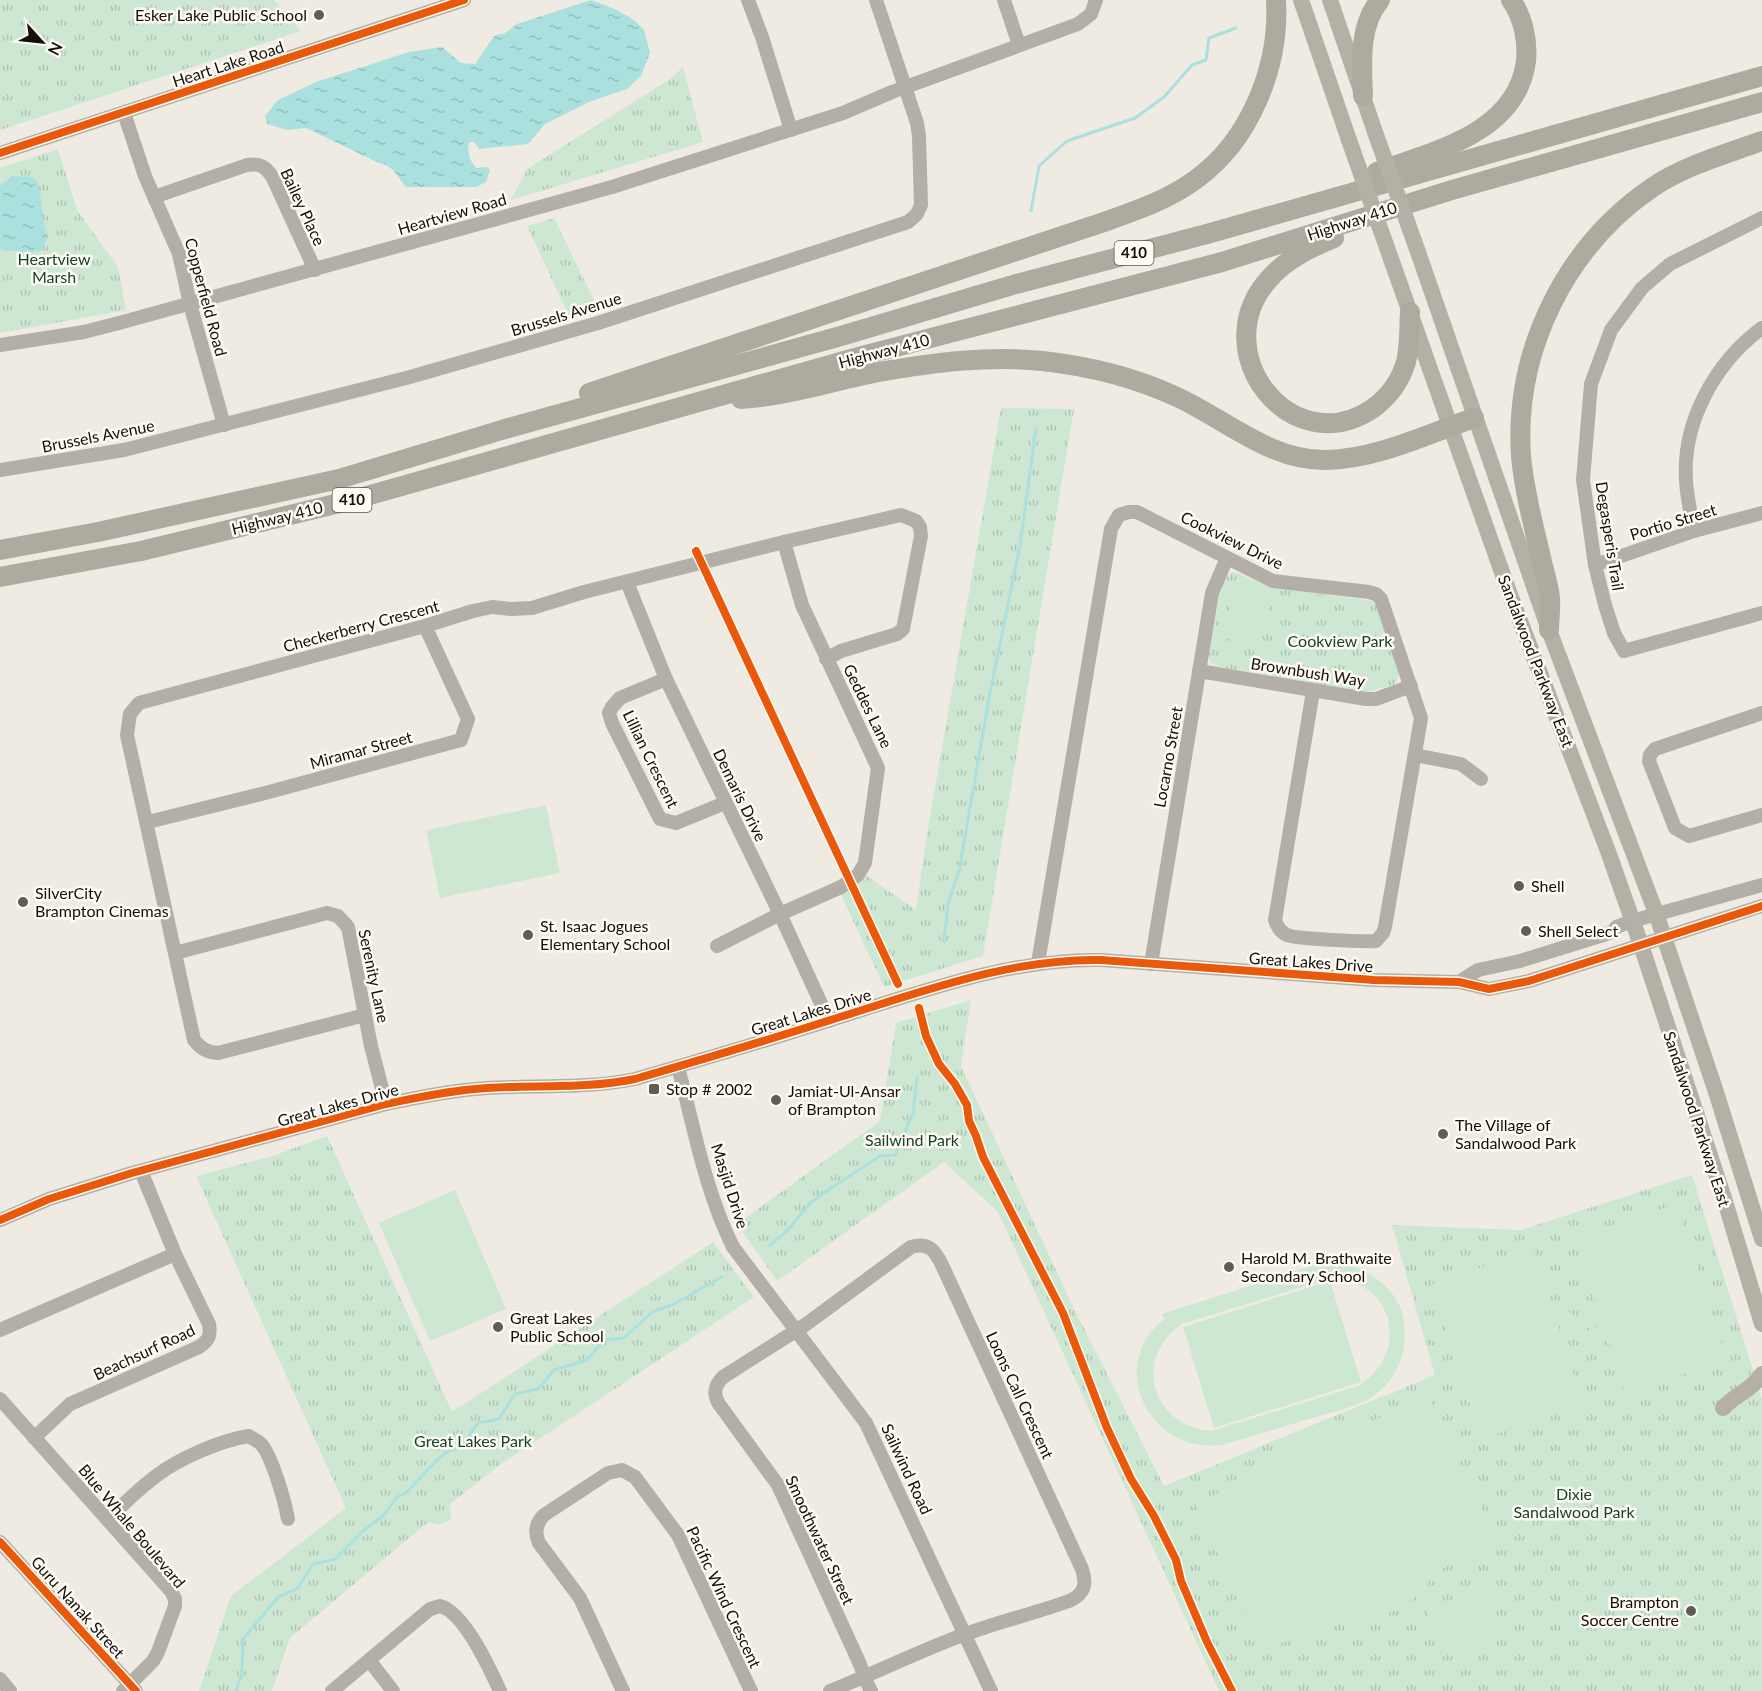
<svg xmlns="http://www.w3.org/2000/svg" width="1762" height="1691" font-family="Lato,sans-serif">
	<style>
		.park { fill: url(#park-tufts) }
		.pitch { fill: #cde7d3; fill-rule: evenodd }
		.water { fill: url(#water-ripples) }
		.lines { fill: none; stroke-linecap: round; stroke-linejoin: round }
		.stream { stroke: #aae1de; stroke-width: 3 }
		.minor { stroke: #b3afa6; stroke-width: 14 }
		.major { stroke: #b4b0a6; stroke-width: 16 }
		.highway { stroke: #afaa9f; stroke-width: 20 }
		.major-bridge { stroke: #b4b0a6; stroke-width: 16 }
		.cycleway-casing { stroke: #fffbf4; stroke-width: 11 }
		.cycleway { stroke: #e8590c; stroke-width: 8 }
		.poi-dot { fill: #605c56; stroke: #fffbf4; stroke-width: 2 }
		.labels { text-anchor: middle; stroke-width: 5; stroke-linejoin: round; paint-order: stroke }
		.shield { fill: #fffbf4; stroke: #5a5650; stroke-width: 1.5 }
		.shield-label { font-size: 15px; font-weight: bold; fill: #130f0a }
		.poi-label { font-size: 16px; fill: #130f0a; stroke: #fffbf4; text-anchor: start }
		.street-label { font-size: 16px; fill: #130f0a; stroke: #fffbf4 }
		.park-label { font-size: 16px; fill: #13432b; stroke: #fffbf4 }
	</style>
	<defs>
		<pattern id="park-tufts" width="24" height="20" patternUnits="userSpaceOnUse" patternTransform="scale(1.5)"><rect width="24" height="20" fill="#cde7d3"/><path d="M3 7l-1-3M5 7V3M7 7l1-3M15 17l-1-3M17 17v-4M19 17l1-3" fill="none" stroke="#afc5b4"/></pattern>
		<pattern id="water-ripples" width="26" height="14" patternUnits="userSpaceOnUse" patternTransform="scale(1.5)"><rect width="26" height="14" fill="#aae1de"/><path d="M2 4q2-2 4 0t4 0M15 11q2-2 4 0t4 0" fill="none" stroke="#91c0bd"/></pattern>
	</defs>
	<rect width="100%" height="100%" fill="#f0ebe2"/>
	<g class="park">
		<path d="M0,0H274L301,31L0,130Z"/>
		<path d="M683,67L703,142L511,200L527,169L670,79Z"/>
		<path d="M58,149L77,210L118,267L126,310L0,333V168Z"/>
		<path d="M554,218L598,308L569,316L527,226Z"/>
		<path d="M1001,408L1074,409L983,956L884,987L841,895L855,887L867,876L916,910L926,840Z"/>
		<path d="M1234,572L1271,587L1373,601L1376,606L1399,672L1397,681L1393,685L1367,692L1218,667L1210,661L1209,656L1219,597L1227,575Z"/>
		<path d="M971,1000L961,1066L1074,1309L1164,1486L1435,1375L1392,1225L1521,1230L1692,1175L1762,1399V1691H1219L998,1212L944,1162L777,1281L737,1224L880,1121L896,1023Z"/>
		<path d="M327,1136L452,1412L713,1242L754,1297L501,1464L450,1504L451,1518C443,1526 439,1526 428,1522L290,1638L272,1691H199L231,1596L346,1508L196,1176L273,1156Z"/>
	</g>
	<g class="pitch">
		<path d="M1236,583L1272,592L1259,646L1223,638Z"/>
		<path d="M546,805L560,873L440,898L426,830Z"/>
		<path d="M455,1190L506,1309L430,1341L379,1223Z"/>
		<path d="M1677,1204L1727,1360L1625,1393L1607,1337L1606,1338L1553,1309L1584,1406L1481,1439L1432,1284L1533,1250L1552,1306L1554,1304L1605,1332L1575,1238Z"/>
		<path d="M1343,1256L1346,1264C1371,1271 1398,1290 1403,1317C1410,1352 1396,1386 1363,1402C1346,1410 1325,1414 1306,1420C1278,1428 1250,1437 1222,1445C1150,1455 1105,1366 1164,1319L1162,1314ZM1340,1278C1398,1289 1407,1356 1358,1386L1211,1431C1151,1425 1132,1359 1182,1324L1325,1280Z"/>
		<path d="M1330,1281L1361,1382L1214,1428L1183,1327Z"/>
		<path d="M1428,1395L1497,1543L1435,1572L1424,1589L1406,1605L1384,1615L1360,1618L1341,1616L1263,1652L1195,1504L1255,1476L1276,1450L1301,1436L1316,1430L1340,1429L1348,1432Z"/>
		<path d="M1487,1592L1501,1639L1441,1657L1427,1609Z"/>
	</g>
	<g class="water">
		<path d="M591,0L615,9L634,20L644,30L650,53L641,76L627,89L589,102L545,124L528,144L479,149L474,142H470L468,146L470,159L476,168L487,167L490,170L486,182L476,187H406C395,174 395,167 377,162L306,128L287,130L267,124L265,116L278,100L316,82L409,52L442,47L461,63L475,64L494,36L505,33L517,24Z"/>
		<path d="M12,176L31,177L37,181C43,198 41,221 48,237L41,250L28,253L0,249V186Z"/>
	</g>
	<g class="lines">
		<g class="stream">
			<path d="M1031,211L1039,166L1067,141L1135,118L1164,97L1192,65L1206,60L1209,38L1236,28"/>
			<path d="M944,942L948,903L959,871L989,698L1020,545L1036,428"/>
			<path d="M770,1245L787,1231L811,1202L828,1190L880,1156L895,1155L913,1113L917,1078"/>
			<path d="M236,1691L242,1673L243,1639L278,1597L297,1589L313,1564L335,1559L362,1532L384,1515L396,1498L407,1492L436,1461L448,1451L461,1447L478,1423L499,1419L515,1394L538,1389L554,1370L587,1360L604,1340L624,1338L652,1312L674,1304L722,1277"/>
		</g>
		<g class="minor">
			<path d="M748,0L762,37L791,130"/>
			<path d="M1004,0L1019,45"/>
			<path d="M124,113L145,176L179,254L190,304L224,425"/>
			<path d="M0,153L464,0"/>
			<path d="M154,197L247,165C261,163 266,167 273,178L315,270"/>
			<path d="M1762,218L1670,264L1642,288L1611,330L1591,384L1583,480L1595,565L1605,605L1614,633L1624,651L1762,613"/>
			<path d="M0,345L84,332L119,323L612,187L843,113L892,92L1078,24L1091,14L1096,0"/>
			<path d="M0,470L124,450L410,377L598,323L908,222L917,214L921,205L919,136L917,123L876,0"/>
			<path d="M1694,531C1691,515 1687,497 1686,481C1682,421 1716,362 1762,328"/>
			<path d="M1595,565L1694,531L1762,513"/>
			<path d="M627,582L666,679L780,914L829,1021"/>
			<path d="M1199,671L1366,699H1376L1411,686"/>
			<path d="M666,679L620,698L612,707L609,713L612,723L660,819L676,823L725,803"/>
			<path d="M1762,713L1655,749L1650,755L1649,761L1675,828L1689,836L1762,815"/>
			<path d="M1415,755L1461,764L1481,779"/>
			<path d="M148,822L269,792L461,740L468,719L425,626"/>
			<path d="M717,946L780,914L841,887L858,875L865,863L878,768L802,605L784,542"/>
			<path d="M175,953L327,913L338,916L348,927L371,1046L386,1104"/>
			<path d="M1038,963L1111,529L1119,515L1129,512H1137L1273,581L1369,592L1376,594L1381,599L1421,718L1385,927L1383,933L1376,941C1363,942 1297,939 1287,935C1280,932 1277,926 1275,920L1313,691"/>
			<path d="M1151,964L1212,593L1227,558"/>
			<path d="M1459,982L1478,970L1520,961L1613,932L1616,927L1632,921L1762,885"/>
			<path d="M365,1015L218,1053C207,1052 201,1049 194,1040L127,735L130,714L139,703L425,626L473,611L492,607L511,609L532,608L584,592L784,542L901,515L916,521L920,527L921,536L903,629L897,634L841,651L826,659"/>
			<path d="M678,1067C694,1127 705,1191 733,1247L866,1423L991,1691"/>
			<path d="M0,1220L49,1199L132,1173L386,1104C419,1097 453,1090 487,1088C536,1085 586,1089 635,1079C704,1059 772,1039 840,1017C924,991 1013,958 1101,960L1374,980L1459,982L1489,989L1529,981L1762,906"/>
			<path d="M0,1330L175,1254"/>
			<path d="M0,1399L171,1591L175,1599V1606L158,1652L153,1661L123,1691"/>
			<path d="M34,1438L70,1404L199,1347C209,1340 211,1336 209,1324L175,1254L141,1171"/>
			<path d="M108,1520C122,1505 139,1489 156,1476C178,1459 221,1440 249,1436C253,1439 258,1441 261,1444C272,1456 285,1502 288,1519"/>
			<path d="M0,1542L136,1691"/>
			<path d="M369,1660L393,1691"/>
			<path d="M0,1679L10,1691"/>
			<path d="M332,1691L430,1609L440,1606C464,1612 490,1669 500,1691"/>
			<path d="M623,1691L580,1598L539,1543C534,1532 536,1523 544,1515L608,1473L622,1470L635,1477L678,1535L751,1691"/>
			<path d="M830,1691C870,1675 909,1656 950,1640C989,1624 1030,1615 1069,1601C1085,1594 1087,1584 1082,1569L942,1265C935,1250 928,1242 911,1247L805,1325L723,1377C714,1386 713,1394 719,1404L778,1485L859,1662C863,1672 866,1682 871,1691"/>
		</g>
		<g class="major">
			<path d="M1301,0L1349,140"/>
			<path d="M1330,0L1375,132"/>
			<path d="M1418,252L1549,630L1656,913L1716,1092L1762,1239"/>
			<path d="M1391,259L1509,592L1609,854L1641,945L1724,1198L1762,1324"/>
			<path d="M1723,1408C1735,1395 1752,1390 1762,1374"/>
		</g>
		<g class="highway">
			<path d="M1363,96C1362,65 1358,26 1380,0"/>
			<path d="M1377,172C1434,151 1517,133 1526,61C1528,40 1523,17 1511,0"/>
			<path d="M1334,238C1310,248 1286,259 1269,279C1204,351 1291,463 1372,409C1389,397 1400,382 1406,362C1410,346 1409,328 1410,312"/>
			<path d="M589,393L1104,222C1135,211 1168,200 1195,180C1250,141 1280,66 1276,0"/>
			<path d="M741,399C788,396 833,381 879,372C931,363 988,355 1042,361C1089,366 1134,377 1177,397C1225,419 1270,461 1326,460C1377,459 1427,434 1474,418"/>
			<path d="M0,550L98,532L339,479L505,429L841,336L1016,284L1207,234L1762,76"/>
			<path d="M0,577L141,551L356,499L854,358L1222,262L1452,190L1762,102"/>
			<path d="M1549,630C1549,619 1551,608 1550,598C1549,586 1545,574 1542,562C1534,527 1524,491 1521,456C1514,350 1566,246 1653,187C1686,165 1726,154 1762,141"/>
		</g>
		<g class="major-bridge">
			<path d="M1375,132L1418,252"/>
			<path d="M1349,140L1391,259"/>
		</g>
		<g class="cycleway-casing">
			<g id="cycleway">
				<path d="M0,153L464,0"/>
				<path d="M696,551L898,984"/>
				<path d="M919,1008L926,1036L939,1064L955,1084L967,1105L969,1121L976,1136L983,1157L1063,1313L1107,1428L1131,1479L1154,1516L1176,1560L1181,1581L1207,1642L1232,1691"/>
				<path d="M0,1220L49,1199L132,1173L386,1104C419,1097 453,1090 487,1088C536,1085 586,1089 635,1079C704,1059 772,1039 840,1017C924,991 1013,958 1101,960L1374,980L1459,982L1489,989L1529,981L1762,906"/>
				<path d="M0,1542L136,1691"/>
			</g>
		</g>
		<use href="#cycleway" class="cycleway"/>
	</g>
	<g class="poi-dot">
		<circle cx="319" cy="15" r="6"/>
		<circle cx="1519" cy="886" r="6"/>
		<circle cx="23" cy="902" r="6"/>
		<circle cx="1526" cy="931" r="6"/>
		<circle cx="528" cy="935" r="6"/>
		<rect x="648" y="1083" width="12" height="12" rx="3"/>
		<circle cx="776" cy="1100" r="6"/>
		<circle cx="1443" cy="1134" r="6"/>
		<circle cx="1229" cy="1267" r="6"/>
		<circle cx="498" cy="1327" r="6"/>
		<circle cx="1691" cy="1611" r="6"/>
	</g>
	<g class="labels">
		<g class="shield">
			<rect x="1114.5" y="241" width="39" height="24" rx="4.5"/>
			<rect x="332.5" y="488" width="39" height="24" rx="4.5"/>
		</g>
		<g class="shield-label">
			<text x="1134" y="258">410</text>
			<text x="352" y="505">410</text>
		</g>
		<g class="poi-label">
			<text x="307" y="21" text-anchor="end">Esker Lake Public School</text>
			<text x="1531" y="892">Shell</text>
			<text x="35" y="899">SilverCity<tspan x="35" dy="18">Brampton Cinemas</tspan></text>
			<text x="540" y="932">St. Isaac Jogues<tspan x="540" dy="18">Elementary School</tspan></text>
			<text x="1538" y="937">Shell Select</text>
			<text x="666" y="1095">Stop # 2002</text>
			<text x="788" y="1097">Jamiat-Ul-Ansar<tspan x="788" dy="18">of Brampton</tspan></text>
			<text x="1455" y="1131">The Village of<tspan x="1455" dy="18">Sandalwood Park</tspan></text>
			<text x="1241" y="1264">Harold M. Brathwaite<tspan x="1241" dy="18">Secondary School</tspan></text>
			<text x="510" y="1324">Great Lakes<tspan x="510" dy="18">Public School</tspan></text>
			<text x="1679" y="1608" text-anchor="end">Brampton<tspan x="1679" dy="18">Soccer Centre</tspan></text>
		</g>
		<g class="street-label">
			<text transform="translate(228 64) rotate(-18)" y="6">Heart Lake Road</text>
			<text transform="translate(303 207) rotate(65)" y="6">Bailey Place</text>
			<text transform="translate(452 214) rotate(-16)" y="6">Heartview Road</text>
			<text transform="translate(1352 221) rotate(-18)" y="6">Highway 410</text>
			<text transform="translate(206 297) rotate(75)" y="6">Copperfield Road</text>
			<text transform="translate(566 314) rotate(-17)" y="6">Brussels Avenue</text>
			<text transform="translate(884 351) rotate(-15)" y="6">Highway 410</text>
			<text transform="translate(98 436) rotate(-11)" y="6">Brussels Avenue</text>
			<text transform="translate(277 518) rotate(-14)" y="6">Highway 410</text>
			<text transform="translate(1673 522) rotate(-17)" y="6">Portio Street</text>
			<text transform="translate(1610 536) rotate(81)" y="6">Degasperis Trail</text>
			<text transform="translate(1232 540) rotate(26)" y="6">Cookview Drive</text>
			<text transform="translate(361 626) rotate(-15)" y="6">Checkerberry Crescent</text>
			<text transform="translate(1536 661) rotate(69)" y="6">Sandalwood Parkway East</text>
			<text transform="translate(1308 672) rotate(9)" y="6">Brownbush Way</text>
			<text transform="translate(868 706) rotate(64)" y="6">Geddes Lane</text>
			<text transform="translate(361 750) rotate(-15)" y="6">Miramar Street</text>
			<text transform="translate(1168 757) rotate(-80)" y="6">Locarno Street</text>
			<text transform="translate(651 759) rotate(64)" y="6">Lillian Crescent</text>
			<text transform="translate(740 795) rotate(64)" y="6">Demaris Drive</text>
			<text transform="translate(1311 962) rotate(4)" y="6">Great Lakes Drive</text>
			<text transform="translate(374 976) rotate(78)" y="6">Serenity Lane</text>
			<text transform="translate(811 1012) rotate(-17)" y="6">Great Lakes Drive</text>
			<text transform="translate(338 1105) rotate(-15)" y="6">Great Lakes Drive</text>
			<text transform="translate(1697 1119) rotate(72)" y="6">Sandalwood Parkway East</text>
			<text transform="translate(730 1186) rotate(72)" y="6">Masjid Drive</text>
			<text transform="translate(144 1352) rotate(-25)" y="6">Beachsurf Road</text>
			<text transform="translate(1020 1395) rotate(65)" y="6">Loons Call Crescent</text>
			<text transform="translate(907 1469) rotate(65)" y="6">Sailwind Road</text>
			<text transform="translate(132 1526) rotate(50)" y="6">Blue Whale Boulevard</text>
			<text transform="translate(820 1540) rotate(65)" y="6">Smoothwater Street</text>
			<text transform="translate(724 1597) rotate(65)" y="6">Pacific Wind Crescent</text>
			<text transform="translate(78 1607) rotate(48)" y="6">Guru Nanak Street</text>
		</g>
		<g class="park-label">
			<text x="54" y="265">Heartview<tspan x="54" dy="18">Marsh</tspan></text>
			<text x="1340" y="647">Cookview Park</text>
			<text x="912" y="1146">Sailwind Park</text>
			<text x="473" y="1447">Great Lakes Park</text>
			<text x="1574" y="1500">Dixie<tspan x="1574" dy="18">Sandalwood Park</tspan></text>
		</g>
	</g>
	<g transform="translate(42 42) rotate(117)" stroke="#fffbf4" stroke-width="4.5" paint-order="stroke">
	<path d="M0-4.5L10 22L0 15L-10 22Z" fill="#130f0a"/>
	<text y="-9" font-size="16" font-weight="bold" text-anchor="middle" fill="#130f0a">N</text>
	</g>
</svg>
